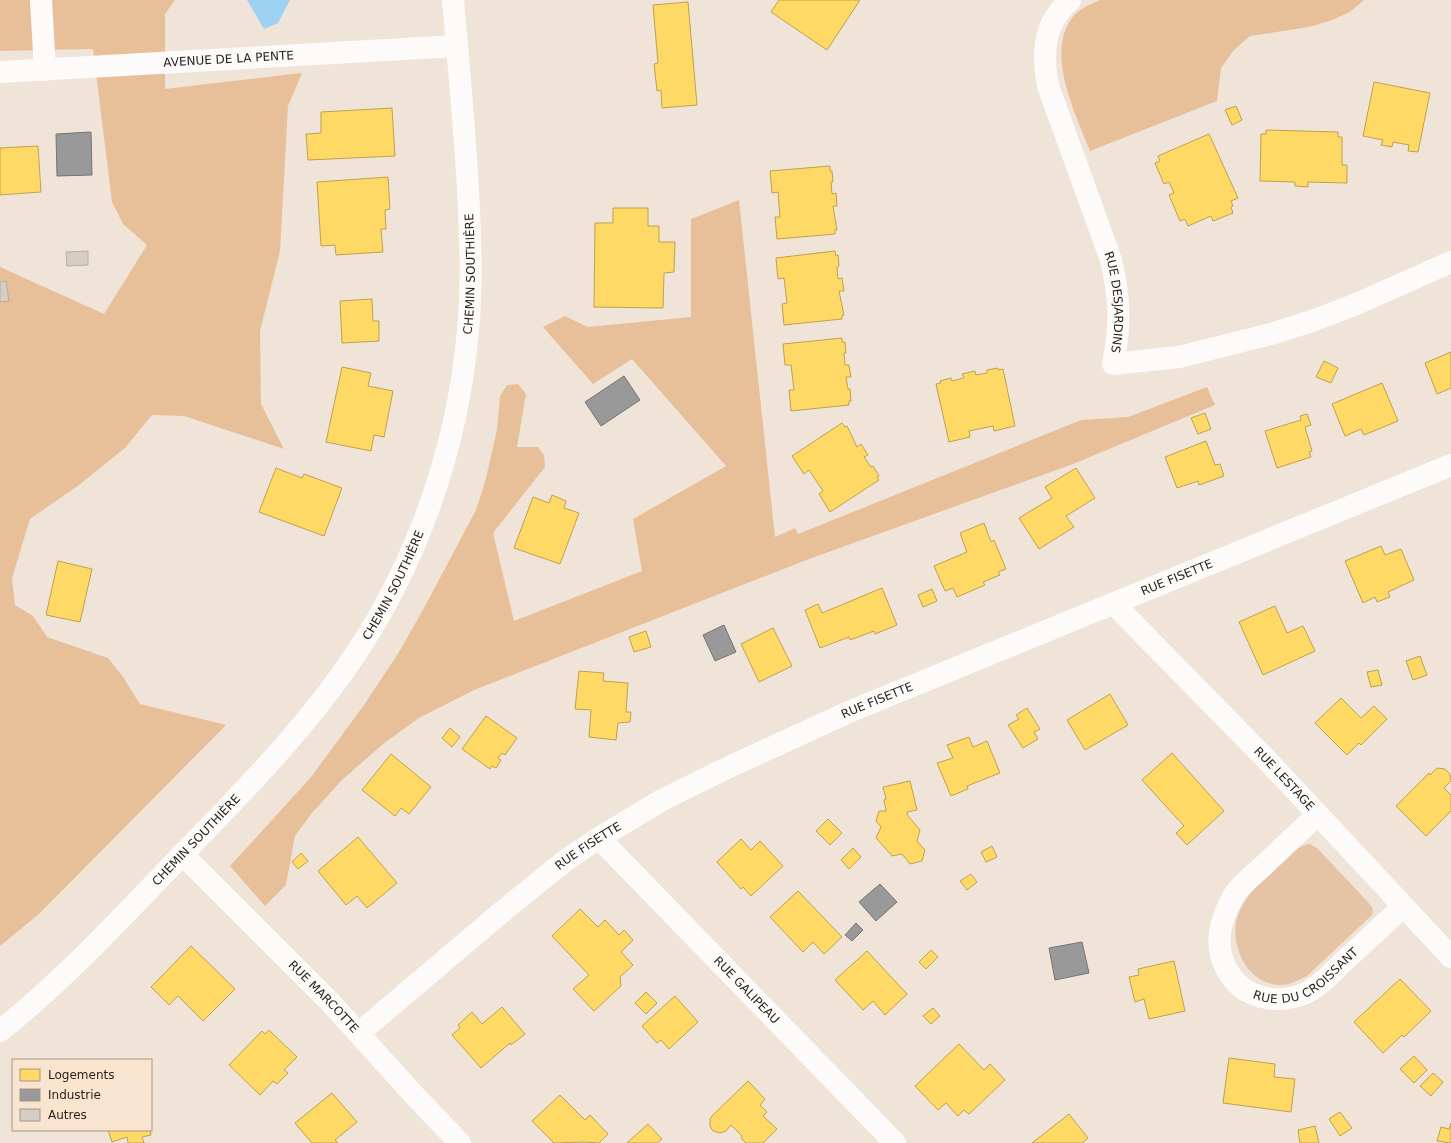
<svg xmlns="http://www.w3.org/2000/svg" width="1451" height="1143" font-family="'DejaVu Sans',sans-serif">
	<style>
		.green { fill: #e4c4a4 }
		.forest { fill: #e7c099 }
		.water { fill: #9dd2f3 }
		.homes { fill: #ffd966; stroke: #bea14f }
		.industry { fill: #999; stroke: #777472 }
		.building { fill: #d6cdc4; stroke: #b6ada4 }
		.lines { fill: none; stroke-linecap: round; stroke-linejoin: round }
		.minor { stroke: #fdfbf9; stroke-width: 22 }
		.tertiary { stroke: #fdfbf9; stroke-width: 22 }
		.labels { text-anchor: middle; stroke-width: 4; stroke-linejoin: round; paint-order: stroke }
		.street-label { font-size: 12px; fill: #271f18; stroke: #f9e4d0 }
	</style>
	<rect width="100%" height="100%" fill="#f0e4d9"/>
	<path class="green" d="M1310,844L1317,848L1368,902L1373,909L1372,915L1307,976C1299,980 1290,985 1281,985C1247,985 1228,944 1238,915C1245,896 1262,879 1277,865C1288,856 1296,846 1310,844Z"/>
	<g class="forest">
		<path d="M0,0H175L165,14V89L302,73L288,106L280,251L260,331L261,404L284,449L184,416L152,415L125,448L79,485L30,519L12,578L15,605L33,616L47,637L108,658L123,677L140,704L226,725L39,914L0,946V267L104,314L147,245L123,224L112,202L93,49L0,51Z"/>
		<path d="M1100,0H1364L1350,12L1332,20L1309,27L1250,36L1234,50L1221,68L1217,101L1090,151C1076,115 1045,54 1072,18C1078,9 1091,4 1100,0Z"/>
		<path d="M739,200L775,537L795,528L798,534L1081,420L1128,417L1207,387L1215,405L1073,464L809,559L474,690L419,718L383,744L342,780L312,813L295,836L286,885L265,906L230,866L311,777L364,705L399,652L424,608L476,510L485,482L497,430L500,396L507,385L518,384L526,394L517,447H538L544,455L545,467L493,533L514,621L642,571L633,519L726,466L632,359L593,384L543,327L565,316L588,327L691,317V219Z"/>
	</g>
	<path class="water" d="M247,0H290L278,23L264,29Z"/>
	<g class="homes">
		<path d="M779,0H860L827,50L771,12Z"/>
		<path d="M688,2L697,105L662,108L661,90L657,91L654,64L658,63L653,5Z"/>
		<path d="M1374,82L1430,93L1418,152L1408,151L1409,145L1393,142L1392,147L1381,145L1383,140L1363,136Z"/>
		<path d="M1236,106L1242,120L1232,125L1225,110Z"/>
		<path d="M392,108L395,156L308,160L306,134L321,133V112Z"/>
		<path d="M1266,130L1338,132V137H1342V165H1347V183L1308,182V187L1295,186V182L1260,181L1261,134H1266Z"/>
		<path d="M1209,134L1238,198L1231,201L1233,206L1231,207L1233,213L1213,221L1211,216L1188,226L1185,219L1180,221L1169,195L1174,193L1169,182L1164,184L1155,163L1160,161L1158,156Z"/>
		<path d="M38,146L41,192L0,195V148Z"/>
		<path d="M830,166V171H832L833,182H831L832,194L836,193L837,206H833L837,230H835V234L777,239L775,217H780L778,192L772,193L770,171Z"/>
		<path d="M388,177L390,209L385,210L386,229H381L383,252L336,255L335,245L321,246L317,182Z"/>
		<path d="M613,208H648V226H659V242H675L674,272L664,273L663,308L594,307L595,223H613Z"/>
		<path d="M835,251L836,256L838,255L839,266L837,267L838,279L842,278L844,291H839L844,315H842V319L784,325L782,304L787,303L784,278L778,279L776,258Z"/>
		<path d="M372,299L373,321H379V341L342,343L340,301Z"/>
		<path d="M842,338V342H845L846,353H844L845,365H849L851,377H846L848,389H850L851,401H849V405L791,411L789,390H794L791,365H785L783,344Z"/>
		<path d="M1451,352V388L1437,394L1425,363Z"/>
		<path d="M1324,361L1338,368L1331,383L1316,377Z"/>
		<path d="M342,367L371,373L368,386L393,391L384,437L374,435L371,451L326,442Z"/>
		<path d="M998,368L999,370L1003,369L1015,426L994,431L993,426L969,431L970,437L949,442L936,384L941,383L940,381L951,378L952,381L964,378L962,374L975,371L976,375L987,373V370Z"/>
		<path d="M1382,383L1398,421L1364,435L1361,429L1345,436L1332,404Z"/>
		<path d="M1205,413L1211,429L1198,434L1191,418Z"/>
		<path d="M1307,414L1311,425L1305,427L1312,451L1309,452L1311,457L1277,468L1265,431L1301,420L1300,416Z"/>
		<path d="M842,423L845,427L847,426L857,447L861,444L868,455L864,457L871,467L873,466L879,476L877,477L879,480L830,512L819,494L823,491L809,470L804,474L792,456Z"/>
		<path d="M1206,441L1215,465L1220,464L1224,476L1199,485L1198,481L1177,488L1165,457Z"/>
		<path d="M276,468L302,478L304,474L342,488L324,536L259,512Z"/>
		<path d="M1076,468L1095,498L1066,516L1074,527L1039,549L1019,518L1052,498L1045,487Z"/>
		<path d="M552,495L566,501L564,508L579,513L560,564L514,548L533,497L549,503Z"/>
		<path d="M984,523L991,542L994,540L1006,569L998,572L1000,575L983,582L985,585L957,597L953,588L945,591L934,566L967,552L960,533Z"/>
		<path d="M1381,546L1385,555L1401,549L1414,580L1388,592L1390,597L1377,602L1375,597L1363,603L1345,561Z"/>
		<path d="M58,561L92,569L80,622L46,615Z"/>
		<path d="M882,588L897,625L875,634L874,631L850,640L849,637L820,648L805,610L818,604L822,613Z"/>
		<path d="M932,589L937,601L923,607L918,595Z"/>
		<path d="M1275,606L1287,633L1303,626L1315,651L1263,675L1239,622Z"/>
		<path d="M773,628L792,666L759,682L741,644Z"/>
		<path d="M646,631L651,647L634,652L629,637Z"/>
		<path d="M1420,656L1427,675L1413,680L1406,661Z"/>
		<path d="M1378,670L1382,685L1371,687L1367,672Z"/>
		<path d="M579,671L604,673L603,681L628,683L626,712H631L630,722L618,723L616,740L589,737L591,710L575,709Z"/>
		<path d="M1110,694L1128,725L1085,750L1067,720Z"/>
		<path d="M1341,698L1361,718L1374,706L1387,719L1361,745L1359,743L1347,755L1315,723Z"/>
		<path d="M1027,708L1040,729L1034,732L1038,739L1023,748L1008,725L1019,719L1016,715Z"/>
		<path d="M486,716L517,738L505,755L502,753L498,758L501,760L496,768L492,766L490,769L462,749Z"/>
		<path d="M450,728L460,737L452,747L442,738Z"/>
		<path d="M969,737L973,747L987,741L1000,773L967,786L968,789L951,796L937,763L953,758L947,745Z"/>
		<path d="M1172,753L1224,811L1187,845L1176,833L1184,826L1142,780Z"/>
		<path d="M391,754L431,787L409,814L401,808L395,816L362,790Z"/>
		<path d="M1437,768L1445,769L1450,774L1451,781L1444,788L1451,795V811L1426,836L1396,806L1429,773L1430,775Z"/>
		<path d="M910,781L917,810L907,812L908,816L920,830L917,841L925,850L922,861L910,864L902,854L892,856L876,838L881,827L876,821L879,811H886L884,800L886,799L883,787Z"/>
		<path d="M828,819L842,833L830,845L816,831Z"/>
		<path d="M358,837L397,883L367,908L357,896L346,905L318,871Z"/>
		<path d="M741,839L751,850L760,841L783,866L751,896L743,887L741,889L717,862Z"/>
		<path d="M992,846L997,857L986,862L981,852Z"/>
		<path d="M853,848L861,857L849,869L841,860Z"/>
		<path d="M301,853L308,861L298,869L292,862Z"/>
		<path d="M971,874L977,882L967,890L960,881Z"/>
		<path d="M798,891L842,937L824,954L813,942L803,952L770,917Z"/>
		<path d="M580,909L598,927L605,920L619,935L624,930L633,940L621,952L633,965L620,977L621,986L594,1011L573,989L589,975L552,936Z"/>
		<path d="M191,946L235,989L203,1021L178,996L169,1005L151,987Z"/>
		<path d="M931,950L938,957L926,969L919,962Z"/>
		<path d="M867,951L907,994L885,1015L873,1001L863,1010L835,980Z"/>
		<path d="M1174,961L1185,1011L1149,1019L1144,999L1135,1002L1129,977L1139,975L1138,969Z"/>
		<path d="M1400,979L1431,1011L1404,1037L1402,1035L1383,1053L1354,1022Z"/>
		<path d="M646,992L657,1003L646,1014L635,1003Z"/>
		<path d="M675,996L698,1022L669,1049L661,1040L657,1043L642,1026Z"/>
		<path d="M502,1007L525,1034L511,1045L510,1043L481,1068L452,1035L460,1028L458,1025L472,1012L482,1024Z"/>
		<path d="M933,1008L940,1016L931,1024L923,1016Z"/>
		<path d="M269,1030L297,1057L284,1070L288,1073L277,1084L273,1081L260,1095L229,1065L262,1031L265,1034Z"/>
		<path d="M959,1044L984,1070L990,1064L1005,1080L969,1114L964,1110L958,1116L946,1103L938,1110L915,1086Z"/>
		<path d="M1414,1056L1427,1070L1414,1083L1400,1069Z"/>
		<path d="M1229,1058L1275,1064L1274,1077L1295,1079L1291,1112L1223,1103Z"/>
		<path d="M1433,1073L1443,1082L1431,1096L1420,1086Z"/>
		<path d="M748,1081L765,1099L760,1105L767,1112L763,1116L777,1129L763,1143H746L741,1138L742,1136L731,1125L726,1131L720,1133L713,1131L710,1126V1119L712,1116Z"/>
		<path d="M332,1093L357,1122L335,1140L338,1143H312L295,1123Z"/>
		<path d="M560,1095L585,1120L590,1115L608,1134L599,1143L584,1142L554,1143L532,1121Z"/>
		<path d="M1340,1112L1352,1128L1340,1136L1329,1119Z"/>
		<path d="M1069,1114L1088,1138L1082,1143H1032Z"/>
		<path d="M1451,1123V1143L1437,1141L1441,1127L1449,1129Z"/>
		<path d="M648,1124L662,1139L657,1143H627Z"/>
		<path d="M1315,1126L1319,1143H1300L1298,1130Z"/>
		<path d="M108,1130H150L151,1135L142,1137L144,1143H128L127,1137L112,1142Z"/>
	</g>
	<g class="industry">
		<path d="M91,132L92,175L57,176L56,134Z"/>
		<path d="M624,376L640,400L601,426L585,402Z"/>
		<path d="M724,625L736,652L715,661L703,635Z"/>
		<path d="M880,884L897,902L876,921L859,902Z"/>
		<path d="M856,923L863,930L852,941L845,935Z"/>
		<path d="M1082,942L1089,973L1055,980L1049,948Z"/>
	</g>
	<g class="building">
		<path d="M88,251V265L67,266L66,252Z"/>
		<path d="M6,281L9,301L0,302V282Z"/>
	</g>
	<g class="lines">
		<g class="minor">
			<path d="M41,0L45,70"/>
			<path id="s1" d="M1070,0C1043,24 1042,53 1048,86L1111,260C1120,300 1121,324 1113,364L1179,357L1271,334L1312,321L1354,305L1451,262"/>
			<path id="s2" d="M0,72L457,46"/>
			<path id="s3" d="M1114,604L1267,760L1451,957"/>
			<path id="s4" d="M1317,815C1299,832 1280,850 1262,867C1252,876 1239,886 1233,897C1223,915 1216,935 1221,955C1225,968 1233,982 1245,990C1264,1001 1286,1002 1306,993C1320,986 1332,973 1343,962C1363,944 1383,925 1403,907"/>
			<path id="s5" d="M599,838L895,1143"/>
			<path id="s6" d="M182,854L331,1003L415,1096L460,1143"/>
			<path id="s7" d="M359,1033L503,911L566,860L599,838L662,800L729,767L851,711L1451,465"/>
		</g>
		<path class="tertiary" id="s8" d="M0,1031C64,980 120,919 177,860C230,805 284,751 330,690C409,587 457,459 468,330C472,290 471,250 469,210C466,140 459,70 453,0"/>
	</g>
	<g class="labels">
		<g class="street-label">
			<text dy="4" stroke="none"><textPath href="#s2" startOffset="229">AVENUE DE LA PENTE</textPath></text>
			<text dy="4" stroke="none"><textPath href="#s8" startOffset="922">CHEMIN SOUTHIÈRE</textPath></text>
			<text dy="4" stroke="none"><textPath href="#s1" startOffset="321">RUE DESJARDINS</textPath></text>
			<text dy="4" stroke="none"><textPath href="#s7" startOffset="944">RUE FISETTE</textPath></text>
			<text dy="4" stroke="none"><textPath href="#s8" startOffset="598">CHEMIN SOUTHIÈRE</textPath></text>
			<text dy="4" stroke="none"><textPath href="#s7" startOffset="620">RUE FISETTE</textPath></text>
			<text dy="4" stroke="none"><textPath href="#s3" startOffset="244">RUE LESTAGE</textPath></text>
			<text dy="4" stroke="none"><textPath href="#s8" startOffset="274">CHEMIN SOUTHIÈRE</textPath></text>
			<text dy="4" stroke="none"><textPath href="#s7" startOffset="296">RUE FISETTE</textPath></text>
			<text dy="4" stroke="none"><textPath href="#s4" startOffset="291">RUE DU CROISSANT</textPath></text>
			<text dy="4" stroke="none"><textPath href="#s5" startOffset="212">RUE GALIPEAU</textPath></text>
			<text dy="4" stroke="none"><textPath href="#s6" startOffset="201">RUE MARCOTTE</textPath></text>
		</g>
	</g>
	<rect x="12" y="1059" width="140" height="72" fill="#f9e4d0" stroke="#a59586"/>
	<rect x="20" y="1069" width="20" height="12" fill="#ffd966" stroke="#a59586"/>
	<text x="48" y="1079" font-size="12" fill="#271f18">Logements</text>
	<rect x="20" y="1089" width="20" height="12" fill="#999999" stroke="#a59586"/>
	<text x="48" y="1099" font-size="12" fill="#271f18">Industrie</text>
	<rect x="20" y="1109" width="20" height="12" fill="#d6cdc4" stroke="#a59586"/>
	<text x="48" y="1119" font-size="12" fill="#271f18">Autres</text>
</svg>
